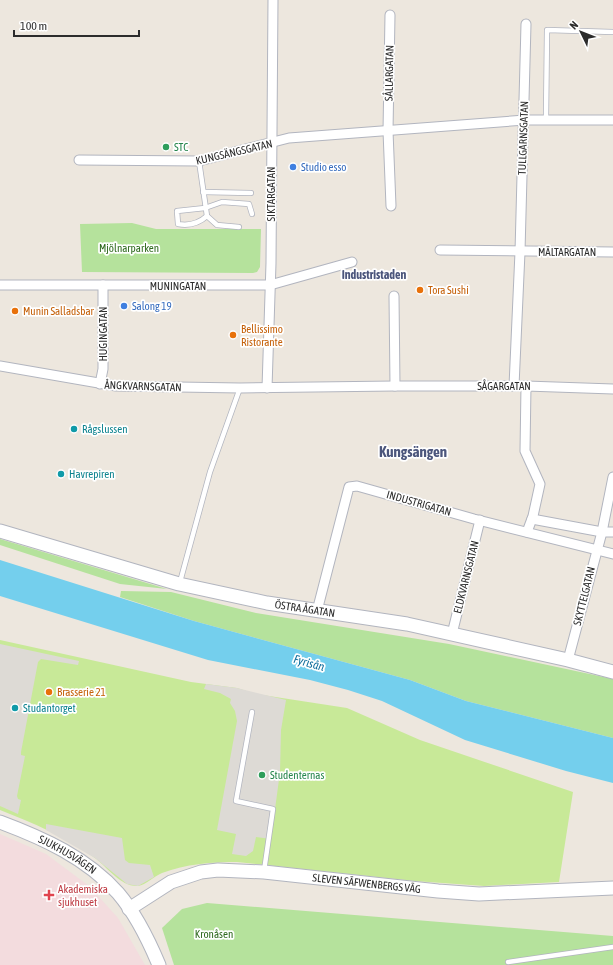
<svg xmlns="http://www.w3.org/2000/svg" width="613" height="965" font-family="'Asap Condensed',sans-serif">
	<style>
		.medical { fill: #f3dcde }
		.green { fill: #b5e29c }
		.pitch { fill: #c8e998 }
		.plaza { fill: #dddad5 }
		.water { fill: #74cfed }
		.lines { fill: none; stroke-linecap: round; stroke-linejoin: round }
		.lane-casing { stroke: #b2b5bf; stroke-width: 6 }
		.street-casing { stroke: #b2b5bf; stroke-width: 11 }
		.secondary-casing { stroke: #b2b5bf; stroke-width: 15 }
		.lane { stroke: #fff; stroke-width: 4.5 }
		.street { stroke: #fff; stroke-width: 9 }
		.secondary { stroke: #fff; stroke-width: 13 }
		.leisure-dot { fill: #2e9e5b; stroke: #fff; stroke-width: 1.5 }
		.shop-dot { fill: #3f7fe0; stroke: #fff; stroke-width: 1.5 }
		.food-dot { fill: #e8710a; stroke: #fff; stroke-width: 1.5 }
		.culture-dot { fill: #0f9aa8; stroke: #fff; stroke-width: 1.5 }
		.health-dot { fill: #e0444e; stroke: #fff; stroke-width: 1.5 }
		.labels { text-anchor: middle; stroke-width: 3.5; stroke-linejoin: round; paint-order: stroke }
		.street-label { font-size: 11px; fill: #2c2c2c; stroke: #fff }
		.leisure-label { font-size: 11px; fill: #27864d; stroke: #fff; text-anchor: start }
		.shop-label { font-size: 11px; fill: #366cbe; stroke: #fff; text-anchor: start }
		.park-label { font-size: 11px; fill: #2d691c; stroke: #fff }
		.food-label { font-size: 11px; fill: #c56008; stroke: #fff; text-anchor: start }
		.culture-label { font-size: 11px; fill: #0d838f; stroke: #fff; text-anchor: start }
		.health-label { font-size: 11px; fill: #be3a42; stroke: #fff; text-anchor: start }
		.neighbourhood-label { font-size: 12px; font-weight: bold; fill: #4c567c; stroke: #fff }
		.water-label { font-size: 12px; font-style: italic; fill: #106e9c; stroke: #fff }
		.district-label { font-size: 15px; font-weight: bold; fill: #4c567c; stroke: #fff }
	</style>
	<rect width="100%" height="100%" fill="#ede7de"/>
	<path class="medical" d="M0,834L46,854L89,886L118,918L145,965H0Z"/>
	<g class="green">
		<path d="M132,223L156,229H261L260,267L257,272L253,273L82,272L80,224Z"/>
		<path d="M0,539L167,589L120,584L0,545Z"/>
		<path d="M121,591L171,592L256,613L449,644L613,679V738L466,701L410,680L194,621L120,597Z"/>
		<path d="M207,903L613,936V965H174L162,928L182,909Z"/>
	</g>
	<path class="pitch" d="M0,640L191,682L237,688L256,694L347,708L420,740L573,792L559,882L484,886L415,881L237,862C211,862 186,864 162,873C154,876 146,885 138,886C121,887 107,867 95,858C66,837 33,823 0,810Z"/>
	<g class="plaza">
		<path d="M0,644L79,661L78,665L41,659L38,662L21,752V755L25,756L17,796L18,799L21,800L18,814L0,806Z"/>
		<path d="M206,684L237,688L286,700L281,730L280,772L271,839L256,837L253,851L246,856L232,854L236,834L217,830L237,721L235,711L230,703L231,699L220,693L204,689Z"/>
		<path d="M46,824L122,838L125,860L129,863L150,865L154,877L138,886L127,884L95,858L46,830Z"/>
	</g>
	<path class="water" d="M0,560L194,621L410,680L466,701L613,738V783L566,771L465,740L382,701L348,690L310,680L208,660L0,596Z"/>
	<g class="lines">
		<g class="lane-casing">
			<g id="lane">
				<path d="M546,119L547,30L613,32"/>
				<path d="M199,161L207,216L217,225L239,227"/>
				<path d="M203,192L251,193"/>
				<path d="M207,216C198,224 189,226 178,224L177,211L205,208L222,202L249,204L252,214"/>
				<path d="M180,582L210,472L240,388"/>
				<path d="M252,712L236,801L273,809L264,871"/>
				<path d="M508,962L613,947"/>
			</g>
		</g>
		<g class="street-casing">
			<g id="street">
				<path d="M390,15L388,131L391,206"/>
				<path d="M79,160L199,161L289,138L525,120H613"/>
				<path d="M440,250L613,252"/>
				<path d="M0,285H270L352,262"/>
				<path d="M394,296L395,386"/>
				<path d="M0,366L116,386L240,388L395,386H526L613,389"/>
				<path d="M100,384L103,369V285"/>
				<path d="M514,386L520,252L526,24"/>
				<path d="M526,386L525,451L540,484L533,516L527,532"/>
				<path d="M267,388L271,263L273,0"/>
				<path d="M532,519L602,532H613"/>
				<path d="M317,611L349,487L357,486L474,519L613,554"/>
				<path d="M452,634L480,520"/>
				<path d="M568,660L602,532L613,477"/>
			</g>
		</g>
		<g class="secondary-casing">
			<g id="secondary">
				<path id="s1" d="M0,531L179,584L267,603L407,624L568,660L613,672"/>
				<path id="s2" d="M0,822C43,838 87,858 118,893C135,913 149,941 159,965"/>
				<path id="s3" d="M129,909L171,882L201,872L218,870L264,872L438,891L479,894L613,888"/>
			</g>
		</g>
		<use href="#lane" class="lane"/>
		<use href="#street" class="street"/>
		<use href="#secondary" class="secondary"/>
	</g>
	<g class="leisure-dot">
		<circle cx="166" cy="147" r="4"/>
		<circle cx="262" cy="775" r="4"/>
	</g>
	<g class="shop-dot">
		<circle cx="293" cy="167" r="4"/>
		<circle cx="124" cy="306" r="4"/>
	</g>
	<g class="food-dot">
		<circle cx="420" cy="290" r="4"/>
		<circle cx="15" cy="311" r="4"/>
		<circle cx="233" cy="335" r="4"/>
		<circle cx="49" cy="692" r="4"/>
	</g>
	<g class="culture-dot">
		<circle cx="74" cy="429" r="4"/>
		<circle cx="61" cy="474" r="4"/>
		<circle cx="15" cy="708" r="4"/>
	</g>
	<path class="health-dot" d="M47 889h4v4h4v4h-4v4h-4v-4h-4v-4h4z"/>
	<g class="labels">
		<g class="street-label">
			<text transform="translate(389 73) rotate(-89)" y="4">SÅLLARGATAN</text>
			<text transform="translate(523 138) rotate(-88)" y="4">TULLGARNSGATAN</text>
			<text transform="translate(234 152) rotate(-13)" y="4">KUNGSÄNGSGATAN</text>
			<text transform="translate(271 194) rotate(-90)" y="4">SIKTARGATAN</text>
			<text x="567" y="256">MÄLTARGATAN</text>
			<text x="178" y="290">MUNINGATAN</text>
			<text transform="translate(103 334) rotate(-90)" y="4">HUGINGATAN</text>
			<text transform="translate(143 386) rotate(2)" y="4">ÅNGKVARNSGATAN</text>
			<text x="504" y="390">SÅGARGATAN</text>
			<text transform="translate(419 503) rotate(16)" y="4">INDUSTRIGATAN</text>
			<text transform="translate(466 577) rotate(-76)" y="4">ELDKVARNSGATAN</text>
			<text transform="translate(584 596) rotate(-76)" y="4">SKYTTELGATAN</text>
			<text dy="4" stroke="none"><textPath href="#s1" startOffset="315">ÖSTRA ÅGATAN</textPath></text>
			<text dy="4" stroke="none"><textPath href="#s2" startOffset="75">SJUKHUSVÄGEN</textPath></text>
			<text dy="4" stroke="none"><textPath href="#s3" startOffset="248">SLEVEN SÄFWENBERGS VÄG</textPath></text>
		</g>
		<g class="leisure-label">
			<text x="174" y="151">STC</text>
			<text x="270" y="779">Studenternas</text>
		</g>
		<g class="shop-label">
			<text x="301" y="171">Studio esso</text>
			<text x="132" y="310">Salong 19</text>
		</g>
		<g class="park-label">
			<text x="129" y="252">Mjölnarparken</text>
			<text x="214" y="938">Kronåsen</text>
		</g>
		<g class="food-label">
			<text x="428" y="294">Tora Sushi</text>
			<text x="23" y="315">Munin Salladsbar</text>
			<text x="241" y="333">Bellissimo<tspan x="241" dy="13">Ristorante</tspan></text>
			<text x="57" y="696">Brasserie 21</text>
		</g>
		<g class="culture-label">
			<text x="82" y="433">Rågslussen</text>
			<text x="69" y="478">Havrepiren</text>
			<text x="23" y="712">Studantorget</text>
		</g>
		<g class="health-label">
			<text x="58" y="893">Akademiska<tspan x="58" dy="13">sjukhuset</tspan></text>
		</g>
		<g class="neighbourhood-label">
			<text x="374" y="279">Industristaden</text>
		</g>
		<g class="water-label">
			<text transform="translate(309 663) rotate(16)" y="4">Fyrisån</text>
		</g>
		<g class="district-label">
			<text x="413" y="457">Kungsängen</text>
		</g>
	</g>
	<g transform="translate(581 32) rotate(313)" stroke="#ffffff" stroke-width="3" paint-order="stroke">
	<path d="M0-3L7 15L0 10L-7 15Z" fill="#2c2c2c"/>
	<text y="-6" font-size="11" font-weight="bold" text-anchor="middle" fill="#2c2c2c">N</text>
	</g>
	<path d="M14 30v6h125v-6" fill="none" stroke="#2c2c2c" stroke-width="2"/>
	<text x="20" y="30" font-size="12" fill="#2c2c2c" stroke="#ffffff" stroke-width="3" paint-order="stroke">100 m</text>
</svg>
